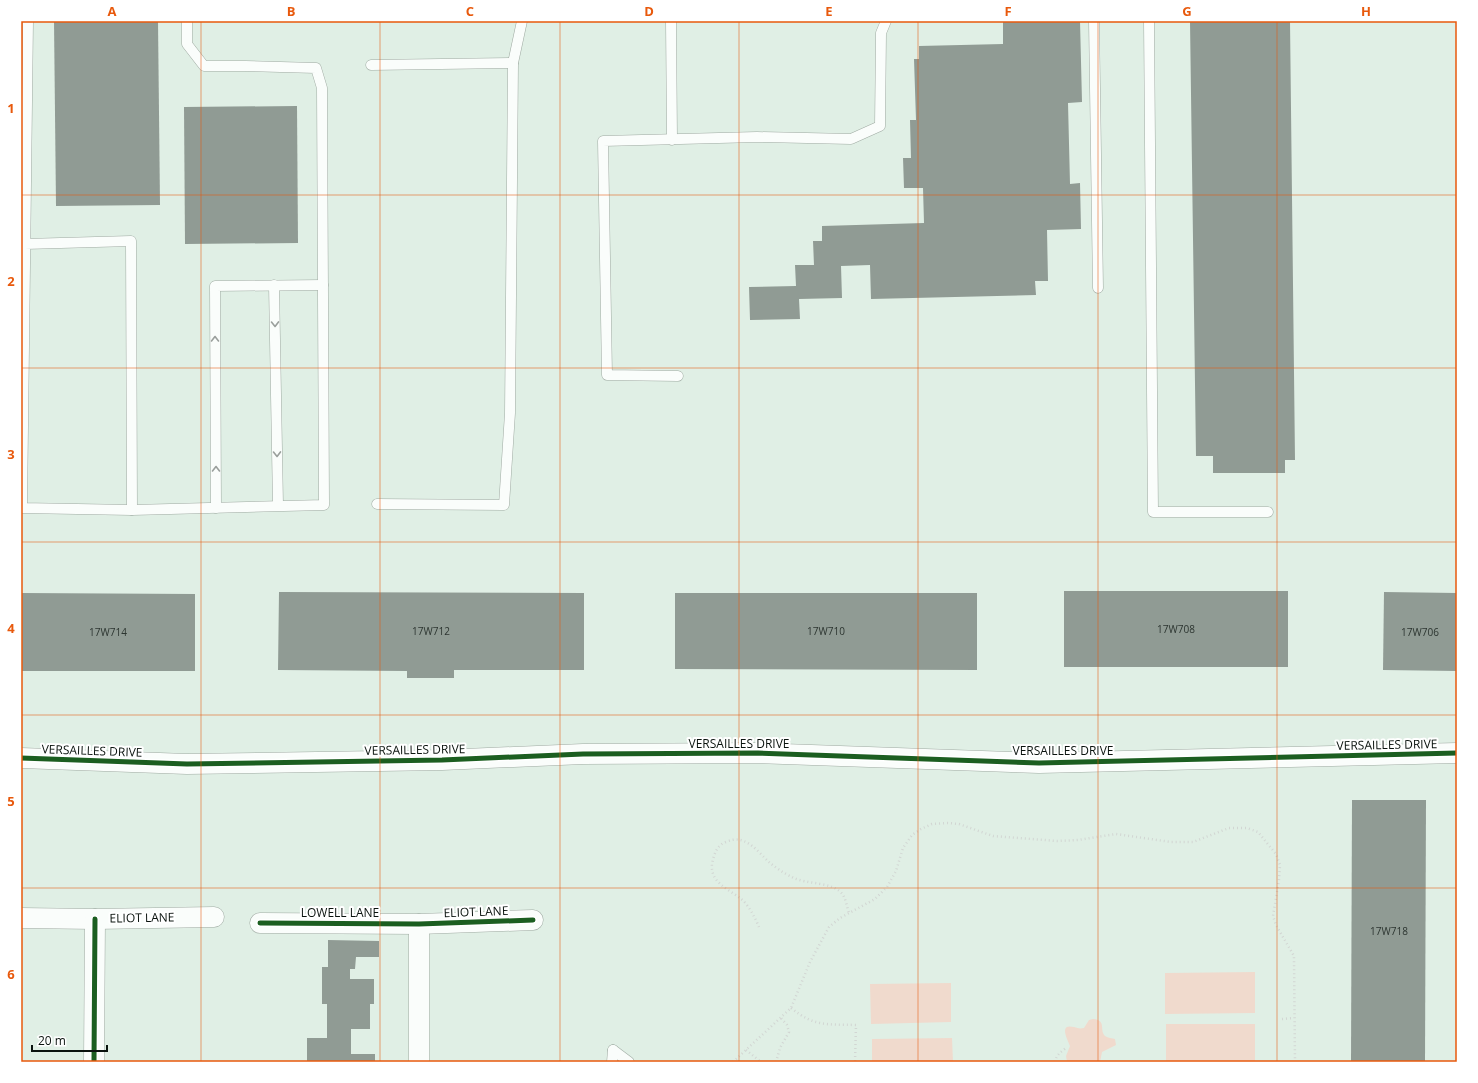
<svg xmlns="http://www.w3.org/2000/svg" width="1478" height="1083" font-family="'Open Sans',sans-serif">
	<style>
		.green { fill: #f0dacd }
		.building { fill: #909b94 }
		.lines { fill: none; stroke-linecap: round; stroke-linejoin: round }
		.lane-casing { stroke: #9faaa2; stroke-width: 11 }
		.street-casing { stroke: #9faaa2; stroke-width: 21 }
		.path { stroke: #d2d6d3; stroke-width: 2.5; stroke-dasharray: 1 3; stroke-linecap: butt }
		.lane { stroke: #fafdfb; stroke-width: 10 }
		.street { stroke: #fafdfb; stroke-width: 20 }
		.cycleway-casing { stroke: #fff; stroke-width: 8 }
		.cycleway { stroke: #1b5e20; stroke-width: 5 }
		.oneway { stroke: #9a9f9c }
		.grid { fill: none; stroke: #e8590c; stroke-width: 1; stroke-opacity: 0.55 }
		.labels { text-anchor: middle; stroke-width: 4; stroke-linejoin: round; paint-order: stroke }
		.number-label { font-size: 10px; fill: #2c3530 }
		.street-label { font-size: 12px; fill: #0a130e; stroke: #fff }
		.neatline { fill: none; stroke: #e8590c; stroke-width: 1.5 }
		.grid-label { font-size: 13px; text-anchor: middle; font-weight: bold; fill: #e8590c }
	</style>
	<rect width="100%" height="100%" fill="#e0efe5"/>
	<g class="green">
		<path d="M1255,972V1013L1165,1014V973Z"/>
		<path d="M951,983V1022L871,1024L870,984Z"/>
		<path d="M1093,1019C1107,1020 1099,1030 1105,1036C1108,1038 1112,1038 1115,1039L1116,1045L1102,1052L1100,1062H1067L1066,1056L1070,1046C1068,1040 1058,1023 1074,1027C1078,1028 1079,1029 1084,1028L1089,1020Z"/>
		<rect x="1166" y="1024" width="89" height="38"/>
		<path d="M952,1038L953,1062H872V1039Z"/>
	</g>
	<g class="building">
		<path d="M54,21H158L160,205L56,206Z"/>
		<path d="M1003,21H1080L1082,102L1068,103L1070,184L1080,183L1081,229L1047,230L1048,281H1035L1036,295L871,299L870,265L841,266L842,298L799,299L800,319L750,320L749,287L796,286L795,265H814L813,241H822V226L924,223L923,188H904L903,158H911L910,120H916L914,59H919V46L1003,44Z"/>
		<path d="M1190,21H1290L1295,460H1285V473H1213V456H1196Z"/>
		<path d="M297,106L298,243L185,244L184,107Z"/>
		<rect x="1064" y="591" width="224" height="76"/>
		<path d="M279,592L584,593V670H454V678H407V671L278,670Z"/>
		<path d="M1384,592L1457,593V671L1383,670Z"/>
		<path d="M21,593L195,594V671H21Z"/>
		<path d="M675,593H977V670L675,669Z"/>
		<path d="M1352,800H1426L1425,1062H1351Z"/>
		<path d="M328,940L379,941V957H356L355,969H350V979H374V1004H370V1029H351V1054H375V1062H307V1038H327V1004H322V967H328Z"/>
	</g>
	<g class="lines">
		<g class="lane-casing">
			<g id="lane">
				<path d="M671,21L672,140"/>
				<path d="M1094,21L1098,288"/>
				<path d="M1149,21L1153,512H1268"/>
				<path d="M371,65L513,63"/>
				<path d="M25,244L131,241L132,510L22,508L28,21"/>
				<path d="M274,285L278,505"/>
				<path d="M678,376L607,375L603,141L757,137L851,139L880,126L881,33L886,21"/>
				<path d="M377,504L504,505L510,413L513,63L522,21"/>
				<path d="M216,508L215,286L323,285"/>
				<path d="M132,510L324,505L322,88L316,68L245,66H204L187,44V21"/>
				<path d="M613,1050L629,1062"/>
				<path d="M612,1062L613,1050"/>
			</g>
		</g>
		<g class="street-casing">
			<g id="street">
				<path d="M21,758L187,764L442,760L583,754L758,753L1039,763L1457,753"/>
				<path d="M21,918L95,919L214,917"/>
				<path d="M260,923L419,924L533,920"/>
				<path d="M94,1062L95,919"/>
				<path d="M419,1062V924"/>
			</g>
		</g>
		<g class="path">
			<path d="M759,927C755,918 749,905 741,899C729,889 710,883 712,864C714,854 717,845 726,842C745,833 757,851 769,862C776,868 785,874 792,877C806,885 834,881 843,895C846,900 847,907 849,913"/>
			<path d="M791,1008C815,1027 826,1024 856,1025L855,1062"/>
			<path d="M1282,1019L1294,1018"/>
			<path d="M746,1050L761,1062"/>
			<path d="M733,1062L791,1008L810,962L829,927L840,918L875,899L887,887L896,871L903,848L912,835L921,829L932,824L948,823L959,824L993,836L1057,841L1078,840L1116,834L1171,842H1193L1229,828H1247L1258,832L1276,854L1280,865L1279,880L1273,916L1276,925L1294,956L1295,1062"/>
			<path d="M776,1062L780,1048L789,1032L787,1025L781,1018"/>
			<path d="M1055,1062C1056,1055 1061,1052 1066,1048"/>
		</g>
		<use href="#lane" class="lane"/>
		<use href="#street" class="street"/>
		<g class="cycleway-casing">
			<g id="cycleway">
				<path d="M21,758L187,764L442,760L583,754L758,753L1039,763L1457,753"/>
				<path d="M260,923L419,924L533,920"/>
				<path d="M94,1062L95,919"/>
			</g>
		</g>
		<use href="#cycleway" class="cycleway"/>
	</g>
	<defs><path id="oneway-chevron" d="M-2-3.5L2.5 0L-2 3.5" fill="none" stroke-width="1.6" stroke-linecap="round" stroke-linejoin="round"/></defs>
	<g class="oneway">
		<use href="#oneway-chevron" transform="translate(275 324) rotate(89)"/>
		<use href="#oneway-chevron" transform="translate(215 339) rotate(-90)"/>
		<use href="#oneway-chevron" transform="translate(277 454) rotate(89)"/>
		<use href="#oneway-chevron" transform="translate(216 469) rotate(-90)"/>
	</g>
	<path class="grid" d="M201,21V1062M380,21V1062M560,21V1062M739,21V1062M918,21V1062M1098,21V1062M1277,21V1062M21,195H1457M21,368H1457M21,542H1457M21,715H1457M21,888H1457"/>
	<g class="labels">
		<g class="number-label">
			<text x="1176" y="633">17W708</text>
			<text x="431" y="635">17W712</text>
			<text x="826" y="635">17W710</text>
			<text x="108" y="636">17W714</text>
			<text x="1420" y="636">17W706</text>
			<text x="1389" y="935">17W718</text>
		</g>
		<g class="street-label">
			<text x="739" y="748">VERSAILLES DRIVE</text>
			<text transform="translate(1387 745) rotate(-1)" y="4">VERSAILLES DRIVE</text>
			<text transform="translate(415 750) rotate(-1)" y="4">VERSAILLES DRIVE</text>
			<text transform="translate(92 751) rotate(2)" y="4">VERSAILLES DRIVE</text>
			<text x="1063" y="755">VERSAILLES DRIVE</text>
			<text transform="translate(476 912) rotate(-2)" y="4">ELIOT LANE</text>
			<text x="340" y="917">LOWELL LANE</text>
			<text transform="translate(142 918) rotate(-1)" y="4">ELIOT LANE</text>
		</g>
	</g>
	<rect width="1478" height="1083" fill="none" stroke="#ffffff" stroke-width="44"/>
	<path d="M32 1045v6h75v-6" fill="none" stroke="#0a130e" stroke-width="2"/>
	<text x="38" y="1045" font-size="12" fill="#0a130e" stroke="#ffffff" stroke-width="3" paint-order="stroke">20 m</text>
	<rect x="22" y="22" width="1434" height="1039" class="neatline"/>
	<g class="grid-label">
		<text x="112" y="16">A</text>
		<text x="291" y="16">B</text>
		<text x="470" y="16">C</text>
		<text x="649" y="16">D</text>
		<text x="829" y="16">E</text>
		<text x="1008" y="16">F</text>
		<text x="1187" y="16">G</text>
		<text x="1366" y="16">H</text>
		<text x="11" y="113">1</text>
		<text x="11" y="286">2</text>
		<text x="11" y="459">3</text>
		<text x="11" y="633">4</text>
		<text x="11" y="806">5</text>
		<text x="11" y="979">6</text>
	</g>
</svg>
